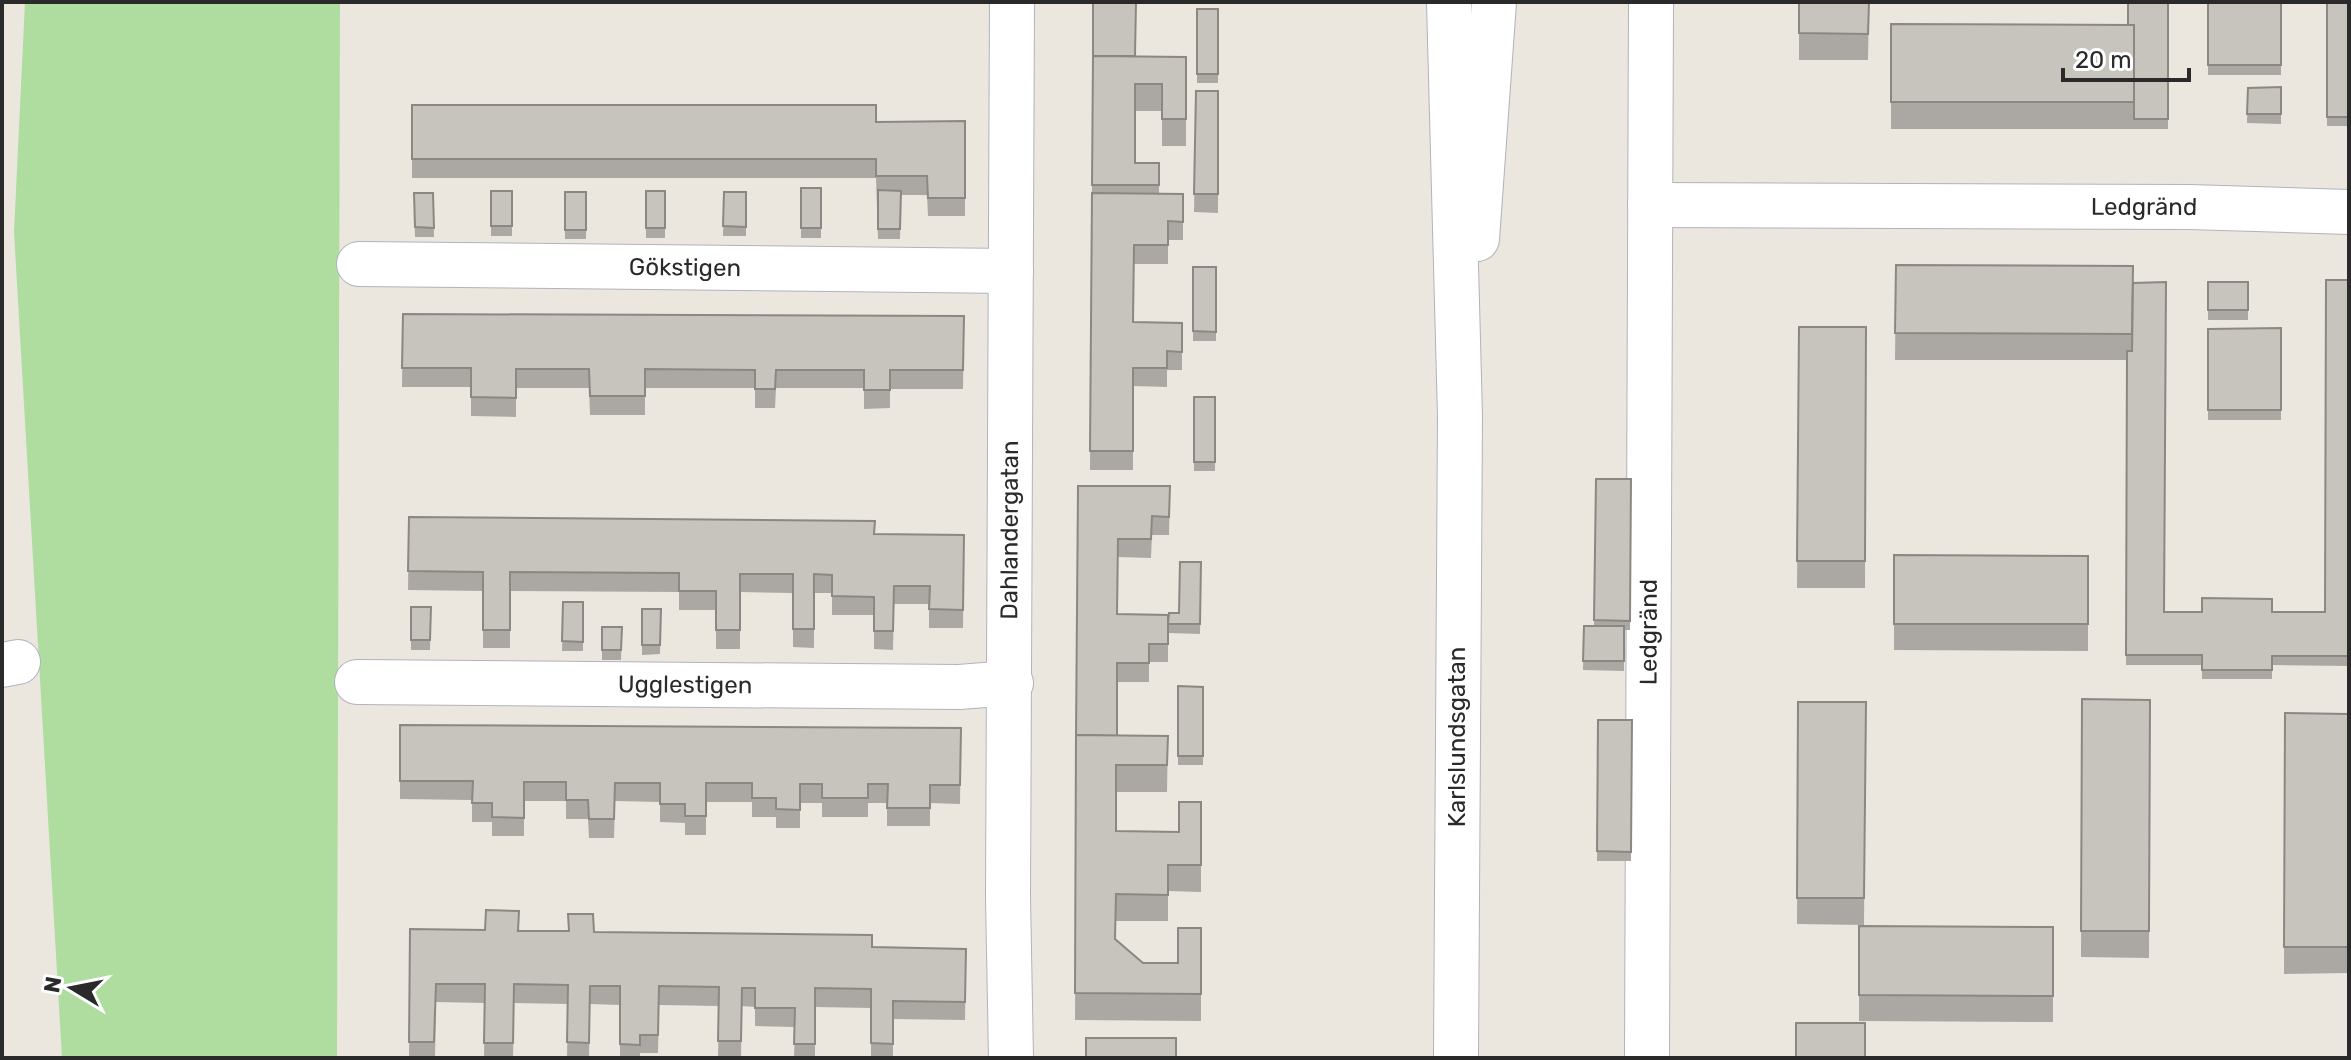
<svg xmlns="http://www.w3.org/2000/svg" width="2351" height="1060" font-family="Rubik,sans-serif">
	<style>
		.green { fill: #aedd9f }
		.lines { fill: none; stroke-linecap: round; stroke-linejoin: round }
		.street-casing { stroke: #b1b3bd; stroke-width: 46 }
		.secondary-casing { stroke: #b1b3bd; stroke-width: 46 }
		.street { stroke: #fff; stroke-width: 44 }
		.secondary { stroke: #fff; stroke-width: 44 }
		.wall { fill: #aba8a3 }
		.building { fill: #c7c3bd; stroke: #8b8884; stroke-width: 2 }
		.labels { text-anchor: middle; stroke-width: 8; stroke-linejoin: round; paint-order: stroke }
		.street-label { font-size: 24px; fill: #2a2a2a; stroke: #fff }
	</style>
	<rect width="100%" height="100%" fill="#ebe7de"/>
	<path class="green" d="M25,2H340L337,1058H62L14,232Z"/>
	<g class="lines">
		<g class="street-casing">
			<g id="street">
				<path id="s1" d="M1650,205L2189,207L2349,212"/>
				<path id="s2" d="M359,264L1011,271"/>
				<path d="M2,665L18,662"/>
				<path id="s3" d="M357,682L959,687L1011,683"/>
				<path id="s4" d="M1011,1058L1008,897L1012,2"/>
				<path id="s5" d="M1647,1058L1651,2"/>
			</g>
		</g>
		<g class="secondary-casing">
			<g id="secondary">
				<path d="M1449,2L1460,416L1456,1058"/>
				<path d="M1477,239L1494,2"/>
			</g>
		</g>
		<use href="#street" class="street"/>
		<use href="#secondary" class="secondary"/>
	</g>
	<g class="wall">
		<path d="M1799,2H1869L1868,60H1799Z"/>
		<path d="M2168,2V129H1891V24L2128,25Z"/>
		<rect x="2208" y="2" width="73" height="73"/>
		<rect x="2327" y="2" width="22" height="124"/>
		<rect x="1197" y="9" width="21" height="74"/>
		<path d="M1135,56L1186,57V146H1162V111H1135V163H1159V193L1183,194V240H1168V264H1134V322L1182,323V370H1167V387L1133,386V470H1090L1092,185Z"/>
		<path d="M2281,87V124L2247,123L2248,88Z"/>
		<path d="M1196,91H1218V213L1194,212Z"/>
		<path d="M412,105L876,122L965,121V216H928L927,195H901L900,239H878L876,178H412Z"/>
		<rect x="801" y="188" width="20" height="50"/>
		<rect x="491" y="191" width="21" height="45"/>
		<rect x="646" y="191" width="19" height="47"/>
		<rect x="565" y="192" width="21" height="47"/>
		<path d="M724,192H746V236H723Z"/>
		<path d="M414,193H433L434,237H415Z"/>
		<path d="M1896,265L2133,283L2164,612H2325L2349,280V666L2272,665V679H2202V665H2126L2127,360H1895Z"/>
		<rect x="1193" y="267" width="23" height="74"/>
		<rect x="2208" y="282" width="40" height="38"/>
		<path d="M403,314L964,316L963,389H890V408L864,409V388H776L775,408H755V388H645V415H590L589,388H516V417L471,416V387H402Z"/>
		<path d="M1799,327H1866L1865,588H1797Z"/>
		<path d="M2281,328V420H2208V329Z"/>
		<rect x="1194" y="397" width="21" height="74"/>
		<path d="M1596,479H1631L1630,630H1624V671L1583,670L1584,626H1594Z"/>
		<path d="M1078,486H1170L1169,535H1152L1151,558L1118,557V614L1168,615V662H1149V682H1117V736H1168L1167,792H1116V831L1179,832L1201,802V892L1168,891V921H1116V939L1143,963H1178L1201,928V1021L1075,1020Z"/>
		<path d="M409,517L875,534L964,535L963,628H929V604H894L893,650L874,649V615H832V593H814V648L793,647V593L740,592V649H716V610H679V592L510,591V648H483V591L408,590Z"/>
		<path d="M1894,555L2088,556V651L1894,650Z"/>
		<path d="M1201,562L1200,634L1168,633L1169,613H1179Z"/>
		<path d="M563,602H583V651H562Z"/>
		<path d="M411,607H431L430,650H411Z"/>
		<path d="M642,609H661L660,654L642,655Z"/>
		<path d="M602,627H622L621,660H602Z"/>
		<path d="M1178,686L1203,687V765H1178Z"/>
		<path d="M2082,699L2150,700L2149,958L2081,957Z"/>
		<path d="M1798,702H1866L1864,925L1797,924Z"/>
		<path d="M2285,713L2349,714V973L2284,974Z"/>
		<path d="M1598,720H1632L1631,861H1597Z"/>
		<path d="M400,725L961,728L960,804L930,803V826H887V803H868V817H822V803H800V828H776V817H752V802H706V835H685V823L660,822V802L615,801L614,838H589L588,819H566V801H524V836H492V822H472V800L400,799Z"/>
		<path d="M1859,926L2053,927V1022L1859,1021Z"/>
		<path d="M410,929L594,932L872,947L966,949L965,1020L893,1019V1058H871V1008L815,1007V1058H794L795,1027L755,1026V1007L742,1006L741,1058H718L719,1006L659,1005L658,1053H640V1058H620V1005L590,1004L589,1058H567L568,1004L514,1003L513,1058H484L485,1003L436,1002L435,1058H409Z"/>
	</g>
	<g class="building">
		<path d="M1093,2H1136L1135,56H1093Z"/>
		<path d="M1799,2H1869L1868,34L1799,33Z"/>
		<path d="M2128,2H2168V119H2134V25H2128Z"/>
		<rect x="2208" y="2" width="73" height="63"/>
		<rect x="2327" y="2" width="22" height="115"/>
		<rect x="1197" y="9" width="21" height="65"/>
		<path d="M1891,24L2134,25V102H1891Z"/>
		<path d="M1093,56L1186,57V119H1162V84H1135V163H1159V185H1092Z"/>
		<path d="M2281,87V114H2247L2248,88Z"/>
		<path d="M1196,91H1218V194H1194Z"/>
		<path d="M412,105H876V122L965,121V198H928L927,176H876V159H412Z"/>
		<rect x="801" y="188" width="20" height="40"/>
		<path d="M878,190L901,191L900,229H878Z"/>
		<rect x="491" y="191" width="21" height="35"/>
		<rect x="646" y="191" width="19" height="37"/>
		<rect x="565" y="192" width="21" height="38"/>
		<path d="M724,192H746V227L723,226Z"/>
		<path d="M414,193H433L434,228L415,227Z"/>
		<path d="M1092,193L1183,194V222L1168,221V245H1134L1133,322L1182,323V352L1167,351V368H1133V451H1090Z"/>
		<path d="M1896,265L2133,266L2132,334L1895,333Z"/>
		<path d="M1193,267H1216V332L1193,331Z"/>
		<path d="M2326,280H2349V656H2272V670H2202V655H2126L2127,351H2132L2133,283L2166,282L2164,612H2202V598L2272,599V612H2325Z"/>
		<rect x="2208" y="282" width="40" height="28"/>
		<path d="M403,314L964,316L963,370H890V390H864V370H776L775,389H755V370L645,369V396H590L589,369H516V398L471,397V368H402Z"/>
		<path d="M1799,327H1866L1865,561H1797Z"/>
		<path d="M2281,328V410H2208V329Z"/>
		<rect x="1194" y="397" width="21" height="65"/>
		<path d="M1596,479H1631L1630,621L1594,620Z"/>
		<path d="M1078,486H1170L1169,517L1152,516L1151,539H1118L1117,614L1168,615V644H1149V663H1117V736L1076,735Z"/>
		<path d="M409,517L875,521L874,534L964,535L963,610L929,609L930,586H894L893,631H874V597L832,596V575L814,574V629H793V574H740V630H716V591H679V573L510,572V630H483V572L408,571Z"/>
		<path d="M1894,555L2088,556V624H1894Z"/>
		<path d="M1180,562H1201L1200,624H1168L1169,613H1179Z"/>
		<path d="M563,602H583V642L562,641Z"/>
		<path d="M411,607H431L430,640H411Z"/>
		<path d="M642,609H661L660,645H642Z"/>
		<path d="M1584,626H1624V661H1583Z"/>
		<path d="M602,627H622L621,650H602Z"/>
		<path d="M1178,686L1203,687V756H1178Z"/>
		<path d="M2082,699L2150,700L2149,931H2081Z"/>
		<path d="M1798,702H1866L1864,898H1797Z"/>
		<path d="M2285,713L2349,714V947H2284Z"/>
		<path d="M1598,720H1632L1631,852L1597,851Z"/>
		<path d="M400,725L961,728L960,785H930V808H887L888,784H868V798H822V784H800V810L776,809V798H752V783H706V816H685V804H660V783H615L614,819H589L588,800H566V782H524V818L492,817V803H472L473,781H400Z"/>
		<path d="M1076,735L1168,736L1167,765H1116V831L1179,832V802H1201V865H1168V895L1116,894L1115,939L1143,963H1178V928H1201V994L1075,993Z"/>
		<path d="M486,910L519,911L518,931H569L568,914H593L594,932L872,935V947L966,949L965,1002L893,1001V1044L871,1043V989L815,988V1044H794L795,1008H755V988H742L741,1041H718L719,987L659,986L658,1035H640V1045L620,1044V986H590L589,1043L567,1042L568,985L514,984L513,1043H484L485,984H436L434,1042H409L410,929L485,930Z"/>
		<path d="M1859,926L2053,927V996L1859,995Z"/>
		<rect x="1796" y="1023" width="69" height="35"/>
		<rect x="1086" y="1038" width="90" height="20"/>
	</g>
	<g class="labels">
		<g class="street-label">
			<text dy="8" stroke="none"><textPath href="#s1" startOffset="494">Ledgränd</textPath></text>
			<text dy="8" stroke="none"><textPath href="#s2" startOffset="326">Gökstigen</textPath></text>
			<text dy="8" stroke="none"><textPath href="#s4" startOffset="528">Dahlandergatan</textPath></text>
			<text dy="8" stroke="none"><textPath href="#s5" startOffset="426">Ledgränd</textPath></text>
			<text dy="8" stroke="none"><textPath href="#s3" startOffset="328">Ugglestigen</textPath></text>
			<text transform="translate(1457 737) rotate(-90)" y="8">Karlslundsgatan</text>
		</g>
	</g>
	<rect width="2351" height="1060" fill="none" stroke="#2a2a2a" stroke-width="8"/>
	<g transform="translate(72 988) rotate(280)" stroke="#ffffff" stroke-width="6" paint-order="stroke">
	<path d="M0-6L14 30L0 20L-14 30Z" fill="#2a2a2a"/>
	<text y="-12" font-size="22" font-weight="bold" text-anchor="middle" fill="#2a2a2a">N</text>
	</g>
	<path d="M2063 68v12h126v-12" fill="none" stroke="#2a2a2a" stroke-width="4"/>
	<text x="2075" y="68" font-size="24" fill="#2a2a2a" stroke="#ffffff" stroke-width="6" paint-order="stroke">20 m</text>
</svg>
